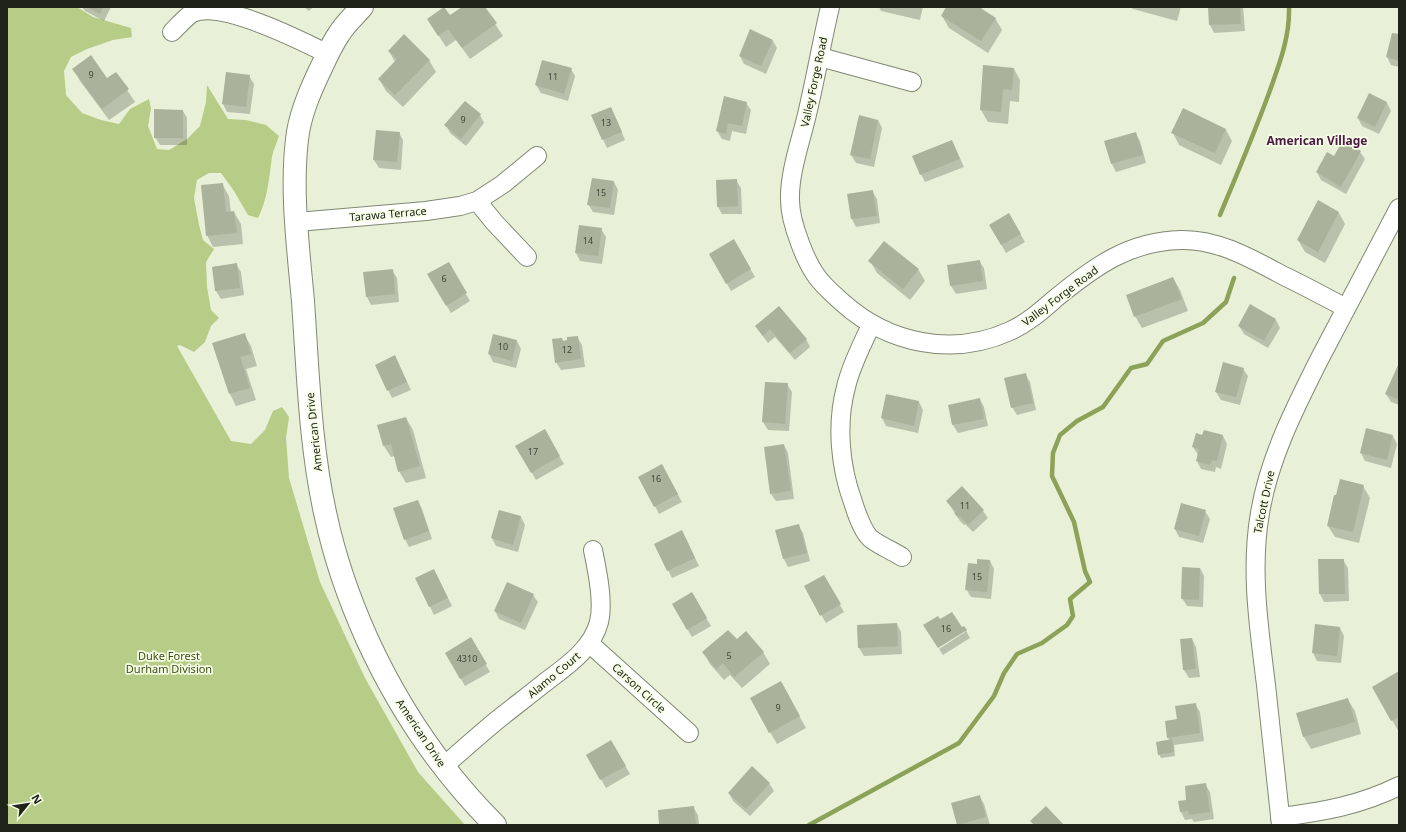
<svg xmlns="http://www.w3.org/2000/svg" width="1406" height="832" font-family="'Noto Sans',sans-serif">
	<style>
		.green { fill: #b7cd87 }
		.shadow { fill: #0003 }
		.lines { fill: none; stroke-linecap: round; stroke-linejoin: round }
		.stream { stroke: #8ba258; stroke-width: 4.5 }
		.building { fill: #aab29b }
		.minor-casing { stroke: #808872; stroke-width: 20 }
		.tertiary-casing { stroke: #808872; stroke-width: 24 }
		.minor { stroke: #fff; stroke-width: 18 }
		.tertiary { stroke: #fff; stroke-width: 22 }
		.labels { text-anchor: middle; stroke-width: 3.5; stroke-linejoin: round; paint-order: stroke }
		.number-label { font-size: 9px; fill: #42473a }
		.street-label { font-size: 11px; fill: #20231a; stroke: #f5fee5 }
		.park-label { font-size: 11px; fill: #3d4c16; stroke: #f5fee5 }
		.neighbourhood-label { font-size: 12px; font-weight: bold; fill: #4d1946; stroke: #f5fee5 }
	</style>
	<rect width="100%" height="100%" fill="#e8f0d8"/>
	<path class="green" d="M7,7H77L93,17L131,28L132,37L113,40L87,49L71,57L64,71L66,95L82,113L101,120L119,124L130,109L149,99L151,109L148,126L157,149L169,150L187,139L200,126L206,102L207,85L228,119L246,120L266,125L279,136C277,143 273,150 272,157C269,178 268,198 258,218L248,215L234,191L221,173H209L197,180L194,198L199,225L203,240L214,249L206,262L207,287L211,310L219,318L211,326L205,342L194,352L180,345L177,346L231,441L251,444L265,430L273,411L282,407L289,417L286,438L289,478L320,582L365,678L418,772L465,825H7Z"/>
	<g class="shadow">
		<path d="M82,7H111L104,21L85,11Z"/>
		<path d="M304,7H313L309,11Z"/>
		<path d="M463,7H484L503,36L470,59L456,40L446,47L428,19L450,17Z"/>
		<path d="M879,7H923L920,20L881,11Z"/>
		<path d="M947,7H982V10L995,18L1002,30L988,53L949,28L942,16Z"/>
		<path d="M1131,7H1181L1177,21L1133,9Z"/>
		<path d="M1209,7H1243L1245,31L1214,33L1210,25Z"/>
		<path d="M1399,35V67L1391,65L1387,57Z"/>
		<path d="M773,41L777,48L766,74L744,64L740,56Z"/>
		<path d="M389,51L429,60L436,72L403,107L386,91L379,79L395,62Z"/>
		<path d="M74,69L107,79L116,73L135,102L109,120L80,81Z"/>
		<path d="M571,69L575,76L568,101L541,93L536,85Z"/>
		<path d="M1014,69L1020,80L1019,102L1010,101L1008,124L988,122L981,110Z"/>
		<path d="M249,76L254,84L250,114L227,112L223,104Z"/>
		<path d="M1370,95L1387,103L1391,111L1379,134L1362,126L1358,118Z"/>
		<path d="M746,103L751,110L746,134L732,131L730,141L722,139L717,131Z"/>
		<path d="M183,111L187,118V145H160L155,137Z"/>
		<path d="M480,115L484,123L466,146L450,133L446,125Z"/>
		<path d="M592,116H615L625,140L607,148Z"/>
		<path d="M878,120L882,128L874,167L856,163L851,155Z"/>
		<path d="M1226,130L1232,141L1221,165L1179,145L1173,133Z"/>
		<path d="M399,133L403,140L401,170L379,168L374,160Z"/>
		<path d="M1135,133L1140,141L1146,163L1116,172L1112,164L1105,142Z"/>
		<path d="M952,141L964,167L925,182L921,174Z"/>
		<path d="M1360,152L1365,159L1346,194L1321,180L1317,172L1334,158Z"/>
		<path d="M736,180L741,188L742,214H722L718,207Z"/>
		<path d="M614,182L618,190L614,215L593,212L588,204Z"/>
		<path d="M222,184L229,196L231,213L234,212L241,224L243,244L213,247L207,235Z"/>
		<path d="M872,191L877,199L880,223L856,227L852,219L848,194Z"/>
		<path d="M1339,213L1345,224L1325,263L1305,252L1298,240Z"/>
		<path d="M1009,214L1025,242L1006,253L990,225Z"/>
		<path d="M601,229L606,237L602,264L580,261L576,253Z"/>
		<path d="M734,241L755,277L731,291L710,254Z"/>
		<path d="M870,261L918,269L925,281L910,300L877,273Z"/>
		<path d="M979,261L984,268L987,289L956,294L951,286L948,266Z"/>
		<path d="M448,263L470,301L451,313L429,275Z"/>
		<path d="M236,264L241,272L244,295L221,299L216,291L213,267Z"/>
		<path d="M392,270L397,278L399,302L371,305L367,297L364,273Z"/>
		<path d="M1173,278L1180,290L1188,311L1142,328L1135,316Z"/>
		<path d="M779,308L806,339L810,347L795,360L775,337L768,343L756,327Z"/>
		<path d="M1276,320L1280,328L1268,348L1244,334L1239,326Z"/>
		<path d="M244,334L251,346L257,366L246,369L256,400L236,406L230,394L214,344Z"/>
		<path d="M577,337L582,345L585,367L561,370L556,362L562,339L564,342Z"/>
		<path d="M517,341L521,349L516,368L493,362L489,354Z"/>
		<path d="M395,357L411,390L392,398L376,365Z"/>
		<path d="M1399,366V405L1391,402L1386,394Z"/>
		<path d="M1243,369L1248,376L1240,405L1221,400L1216,392Z"/>
		<path d="M1025,374L1030,382L1036,410L1017,415L1012,407Z"/>
		<path d="M787,384L792,392L789,431L768,430L763,422Z"/>
		<path d="M887,395L919,402L923,410L918,433L886,426L882,418Z"/>
		<path d="M980,400L984,407L988,426L958,433L953,425L949,406Z"/>
		<path d="M406,418L413,430L426,478L406,483L399,471L395,456L391,457L384,446Z"/>
		<path d="M544,430L564,464L536,480L517,446Z"/>
		<path d="M1203,436H1223L1227,444L1221,469L1216,467L1215,472L1201,469L1197,461L1198,455L1193,447Z"/>
		<path d="M1393,436L1397,444L1391,468L1365,461L1361,453Z"/>
		<path d="M784,445L788,453L794,499L776,501L771,494Z"/>
		<path d="M662,466L682,502L659,514L655,506Z"/>
		<path d="M1363,486L1370,498L1359,543L1335,537L1328,526Z"/>
		<path d="M962,488L983,511L988,518L973,532L965,524L964,525L960,521L947,501Z"/>
		<path d="M418,501L422,509L432,539L409,547L405,539Z"/>
		<path d="M499,511L521,517L525,525L518,552L496,546L492,538Z"/>
		<path d="M1205,511L1210,519L1203,543L1179,537L1175,529Z"/>
		<path d="M798,525L803,533L810,561L788,567L784,559L776,531Z"/>
		<path d="M686,539L699,566L672,578L668,570Z"/>
		<path d="M1343,560L1348,568L1349,601L1324,602L1320,594Z"/>
		<path d="M990,561L994,569L991,599L971,597L966,589L977,565Z"/>
		<path d="M1200,568L1204,576L1203,607L1187,606L1182,598Z"/>
		<path d="M823,576L844,612L826,623L805,587Z"/>
		<path d="M416,578H438L452,606L434,615Z"/>
		<path d="M692,594L711,626L692,637L673,605Z"/>
		<path d="M533,595L538,602L525,630L499,619L495,611Z"/>
		<path d="M951,613L961,629L964,627L970,638L943,655L939,649L965,632V630L938,647L925,626L937,617L940,621Z"/>
		<path d="M897,624L901,632L902,654L864,656L859,648L858,626Z"/>
		<path d="M1340,628L1344,636L1341,663L1317,661L1313,653Z"/>
		<path d="M471,639L490,672L465,686L446,653Z"/>
		<path d="M1192,639L1196,647L1200,677L1189,678L1184,670L1181,640Z"/>
		<path d="M736,641L763,652L770,664L742,688L730,675L724,680L710,664L703,652Z"/>
		<path d="M1399,672V732L1373,688Z"/>
		<path d="M787,694L806,728L777,744L770,732Z"/>
		<path d="M1348,700L1355,711L1361,734L1311,749L1304,737L1297,714Z"/>
		<path d="M1195,704L1200,712L1204,741L1174,745L1175,756L1161,758L1159,754L1170,741L1168,738L1179,720Z"/>
		<path d="M611,741L630,774L606,788L587,755Z"/>
		<path d="M769,783L774,791L750,816L733,801L729,793Z"/>
		<path d="M1205,784L1210,792L1214,819L1194,822L1192,819L1185,820L1181,812L1187,800Z"/>
		<path d="M979,796L984,804L990,825H958L952,804Z"/>
		<path d="M693,807L698,815L699,825H660Z"/>
	</g>
	<g class="lines">
		<g class="stream">
			<path d="M1220,215C1237,174 1254,134 1269,93C1279,65 1290,37 1289,7"/>
			<path d="M809,825L959,743L994,696L1004,673L1017,654L1042,643L1067,625L1073,616L1070,599L1090,582L1085,571L1074,522L1052,476L1053,453L1060,435L1077,421L1103,407L1131,368L1147,364L1163,341L1203,323L1226,302L1234,278"/>
		</g>
	</g>
	<g class="building">
		<path d="M87,7H103L100,14Z"/>
		<path d="M444,7L450,15L462,7H485L497,23L462,48L448,29L438,36L427,19Z"/>
		<path d="M946,7H979L996,18L981,41L941,16Z"/>
		<path d="M1208,7H1240L1241,24L1209,25Z"/>
		<path d="M750,29L773,40L761,66L739,56Z"/>
		<path d="M1392,33L1399,34V61L1386,57Z"/>
		<path d="M404,34L430,60L395,95L378,79L397,59L388,51Z"/>
		<path d="M91,55L107,78L116,72L129,89L102,109L72,69Z"/>
		<path d="M542,60L572,68L564,94L535,85Z"/>
		<path d="M983,65L1014,68L1012,90L1003,89L1001,112L980,110Z"/>
		<path d="M226,72L250,75L246,107L222,104Z"/>
		<path d="M1369,93L1387,102L1375,127L1357,118Z"/>
		<path d="M724,96L747,102L742,126L728,123L726,134L716,131Z"/>
		<path d="M465,101L481,114L461,139L444,125Z"/>
		<path d="M611,107L622,132L602,140L591,115Z"/>
		<path d="M1183,108L1226,129L1215,153L1171,133Z"/>
		<path d="M154,109L183,110V138H154Z"/>
		<path d="M859,115L878,120L870,159L850,155Z"/>
		<path d="M376,130L400,132L397,162L373,160Z"/>
		<path d="M1136,132L1143,155L1111,164L1104,141Z"/>
		<path d="M952,140L960,159L920,175L912,156Z"/>
		<path d="M1343,140L1361,151L1341,187L1316,172L1327,152L1334,156Z"/>
		<path d="M592,178L614,181L610,208L587,205Z"/>
		<path d="M737,179L738,206L717,207L716,180Z"/>
		<path d="M223,183L226,212L234,211L237,233L206,236L201,185Z"/>
		<path d="M873,190L877,216L851,219L847,194Z"/>
		<path d="M1318,200L1339,212L1318,252L1297,240Z"/>
		<path d="M1009,213L1021,234L1001,245L989,225Z"/>
		<path d="M579,225L602,228L598,256L575,253Z"/>
		<path d="M734,239L751,269L726,284L709,254Z"/>
		<path d="M884,241L919,269L903,289L868,261Z"/>
		<path d="M980,260L983,281L950,286L947,265Z"/>
		<path d="M449,262L467,293L446,306L427,274Z"/>
		<path d="M237,263L240,288L215,291L212,267Z"/>
		<path d="M393,269L395,294L366,297L363,272Z"/>
		<path d="M1173,277L1182,299L1134,317L1126,295Z"/>
		<path d="M1250,304L1276,319L1264,341L1238,326Z"/>
		<path d="M779,306L807,339L790,353L770,329L763,336L755,326Z"/>
		<path d="M245,333L251,354L240,357L250,388L229,394L212,343Z"/>
		<path d="M493,334L517,340L512,361L488,354Z"/>
		<path d="M578,336L581,359L555,363L552,339L562,338L563,341L567,340V337Z"/>
		<path d="M395,355L407,382L387,391L375,365Z"/>
		<path d="M1223,362L1244,368L1236,397L1215,392Z"/>
		<path d="M1398,365H1399V400L1385,394Z"/>
		<path d="M1026,373L1033,403L1011,408L1004,378Z"/>
		<path d="M765,382L788,383L785,424L762,422Z"/>
		<path d="M886,394L919,401L914,426L881,418Z"/>
		<path d="M980,398L984,419L952,425L948,405Z"/>
		<path d="M406,417L420,466L398,472L391,444L383,446L377,425Z"/>
		<path d="M1366,428L1393,435L1387,460L1360,453Z"/>
		<path d="M545,429L560,456L531,473L515,446Z"/>
		<path d="M1204,430L1223,435L1217,461L1212,460L1210,465L1196,461L1199,449L1192,447L1196,433L1202,435Z"/>
		<path d="M784,444L791,491L770,494L764,447Z"/>
		<path d="M662,464L678,494L654,507L638,477Z"/>
		<path d="M1340,479L1364,485L1353,532L1327,526L1334,495H1336Z"/>
		<path d="M962,486L984,510L968,525L960,516L959,518L954,513L956,512L946,501Z"/>
		<path d="M418,500L429,531L404,540L393,508Z"/>
		<path d="M1181,503L1206,510L1199,536L1174,529Z"/>
		<path d="M499,510L521,516L513,545L491,538Z"/>
		<path d="M799,524L807,553L783,559L775,530Z"/>
		<path d="M682,530L695,558L667,571L654,544Z"/>
		<path d="M977,559L990,560L987,592L965,590L968,563L977,564Z"/>
		<path d="M1318,559H1344L1345,594H1319Z"/>
		<path d="M1182,567L1200,568L1199,600L1181,599Z"/>
		<path d="M434,569L448,598L429,607L415,578Z"/>
		<path d="M824,575L841,604L820,616L804,586Z"/>
		<path d="M507,582L534,594L521,623L494,611Z"/>
		<path d="M692,592L707,618L687,630L672,604Z"/>
		<path d="M952,612L962,627L964,626L967,630L938,648L923,625L938,616L940,619Z"/>
		<path d="M897,623L898,646L858,648L857,625Z"/>
		<path d="M1315,624L1340,627L1337,656L1312,653Z"/>
		<path d="M728,630L737,639L746,631L764,652L734,677L723,663L716,669L702,652Z"/>
		<path d="M471,637L487,664L460,679L445,653Z"/>
		<path d="M1192,638L1196,669L1183,670L1180,639Z"/>
		<path d="M1399,671V717L1391,721L1372,687Z"/>
		<path d="M781,681L800,716L769,733L750,698Z"/>
		<path d="M1348,698L1355,722L1303,737L1296,713Z"/>
		<path d="M1196,703L1200,733L1167,738L1165,721L1177,719L1175,706Z"/>
		<path d="M1172,739L1174,752L1158,755L1156,742Z"/>
		<path d="M611,740L626,766L600,780L586,755Z"/>
		<path d="M752,766L770,783L746,809L728,793Z"/>
		<path d="M1206,783L1210,812L1189,815L1188,811L1180,812L1178,801L1186,800L1185,786Z"/>
		<path d="M980,795L986,817L957,825L951,803Z"/>
		<path d="M694,806L696,825H659L658,810Z"/>
		<path d="M1046,806L1064,825H1034L1030,821Z"/>
	</g>
	<g class="lines">
		<g class="minor-casing">
			<g id="minor">
				<path d="M830,7C822,41 816,76 808,110C802,138 789,172 790,200C790,215 795,230 800,243C804,254 809,265 815,274C822,285 833,294 843,303C889,344 953,357 1010,331C1028,323 1042,310 1056,298C1095,266 1130,241 1181,240C1218,239 1252,259 1284,276C1305,286 1325,297 1346,308"/>
				<path d="M172,32C178,26 185,18 192,13C221,0 300,40 328,54"/>
				<path d="M820,57L912,82"/>
				<path d="M477,201L494,222L527,257"/>
				<path d="M297,222L426,211L460,206L477,201L503,184L537,156"/>
				<path d="M871,325C862,345 851,365 846,387C836,424 840,467 853,502C856,512 863,531 870,538C878,545 893,551 902,557"/>
				<path d="M589,643L689,733"/>
				<path d="M443,767C460,752 478,736 496,721C511,709 528,696 543,684C565,667 592,650 599,622C604,602 597,570 593,550"/>
				<path d="M1280,817C1322,812 1361,805 1399,786"/>
				<path d="M1281,825C1276,778 1271,732 1266,685C1259,628 1250,570 1260,513C1269,458 1295,408 1320,358C1346,308 1373,258 1399,208"/>
			</g>
		</g>
		<g class="tertiary-casing">
			<path id="tertiary" d="M362,7C354,16 345,24 339,34C332,44 327,55 322,66C312,87 302,109 298,132C290,185 298,247 303,301C308,373 310,447 326,517C335,559 350,601 367,639C399,709 441,771 495,825"/>
		</g>
		<use href="#minor" class="minor"/>
		<use href="#tertiary" class="tertiary"/>
	</g>
	<g class="labels">
		<g class="number-label">
			<text x="91" y="78">9</text>
			<text x="553" y="80">11</text>
			<text x="463" y="123">9</text>
			<text x="606" y="126">13</text>
			<text x="601" y="196">15</text>
			<text x="588" y="244">14</text>
			<text x="444" y="282">6</text>
			<text x="503" y="350">10</text>
			<text x="567" y="353">12</text>
			<text x="533" y="455">17</text>
			<text x="656" y="482">16</text>
			<text x="965" y="509">11</text>
			<text x="977" y="580">15</text>
			<text x="946" y="632">16</text>
			<text x="729" y="659">5</text>
			<text x="467" y="662">4310</text>
			<text x="778" y="711">9</text>
		</g>
		<g class="street-label">
			<text transform="translate(814 82) rotate(-78)" y="4">Valley Forge Road</text>
			<text transform="translate(388 214) rotate(-5)" y="4">Tarawa Terrace</text>
			<text transform="translate(1060 296) rotate(-37)" y="4">Valley Forge Road</text>
			<text transform="translate(314 432) rotate(-96)" y="4">American Drive</text>
			<text transform="translate(1264 502) rotate(-78)" y="4">Talcott Drive</text>
			<text transform="translate(554 675) rotate(-40)" y="4">Alamo Court</text>
			<text transform="translate(639 688) rotate(42)" y="4">Carson Circle</text>
			<text transform="translate(421 733) rotate(56)" y="4">American Drive</text>
		</g>
		<g class="park-label">
			<text x="169" y="660">Duke Forest<tspan x="169" dy="13">Durham Division</tspan></text>
		</g>
		<g class="neighbourhood-label">
			<text x="1317" y="145">American Village</text>
		</g>
	</g>
	<rect width="1406" height="832" fill="none" stroke="#20231a" stroke-width="16"/>
	<g transform="translate(28 804) rotate(60)" stroke="#f5fee5" stroke-width="3" paint-order="stroke">
	<path d="M0-3L7 15L0 10L-7 15Z" fill="#20231a"/>
	<text y="-6" font-size="11" font-weight="bold" text-anchor="middle" fill="#20231a">N</text>
	</g>
</svg>
